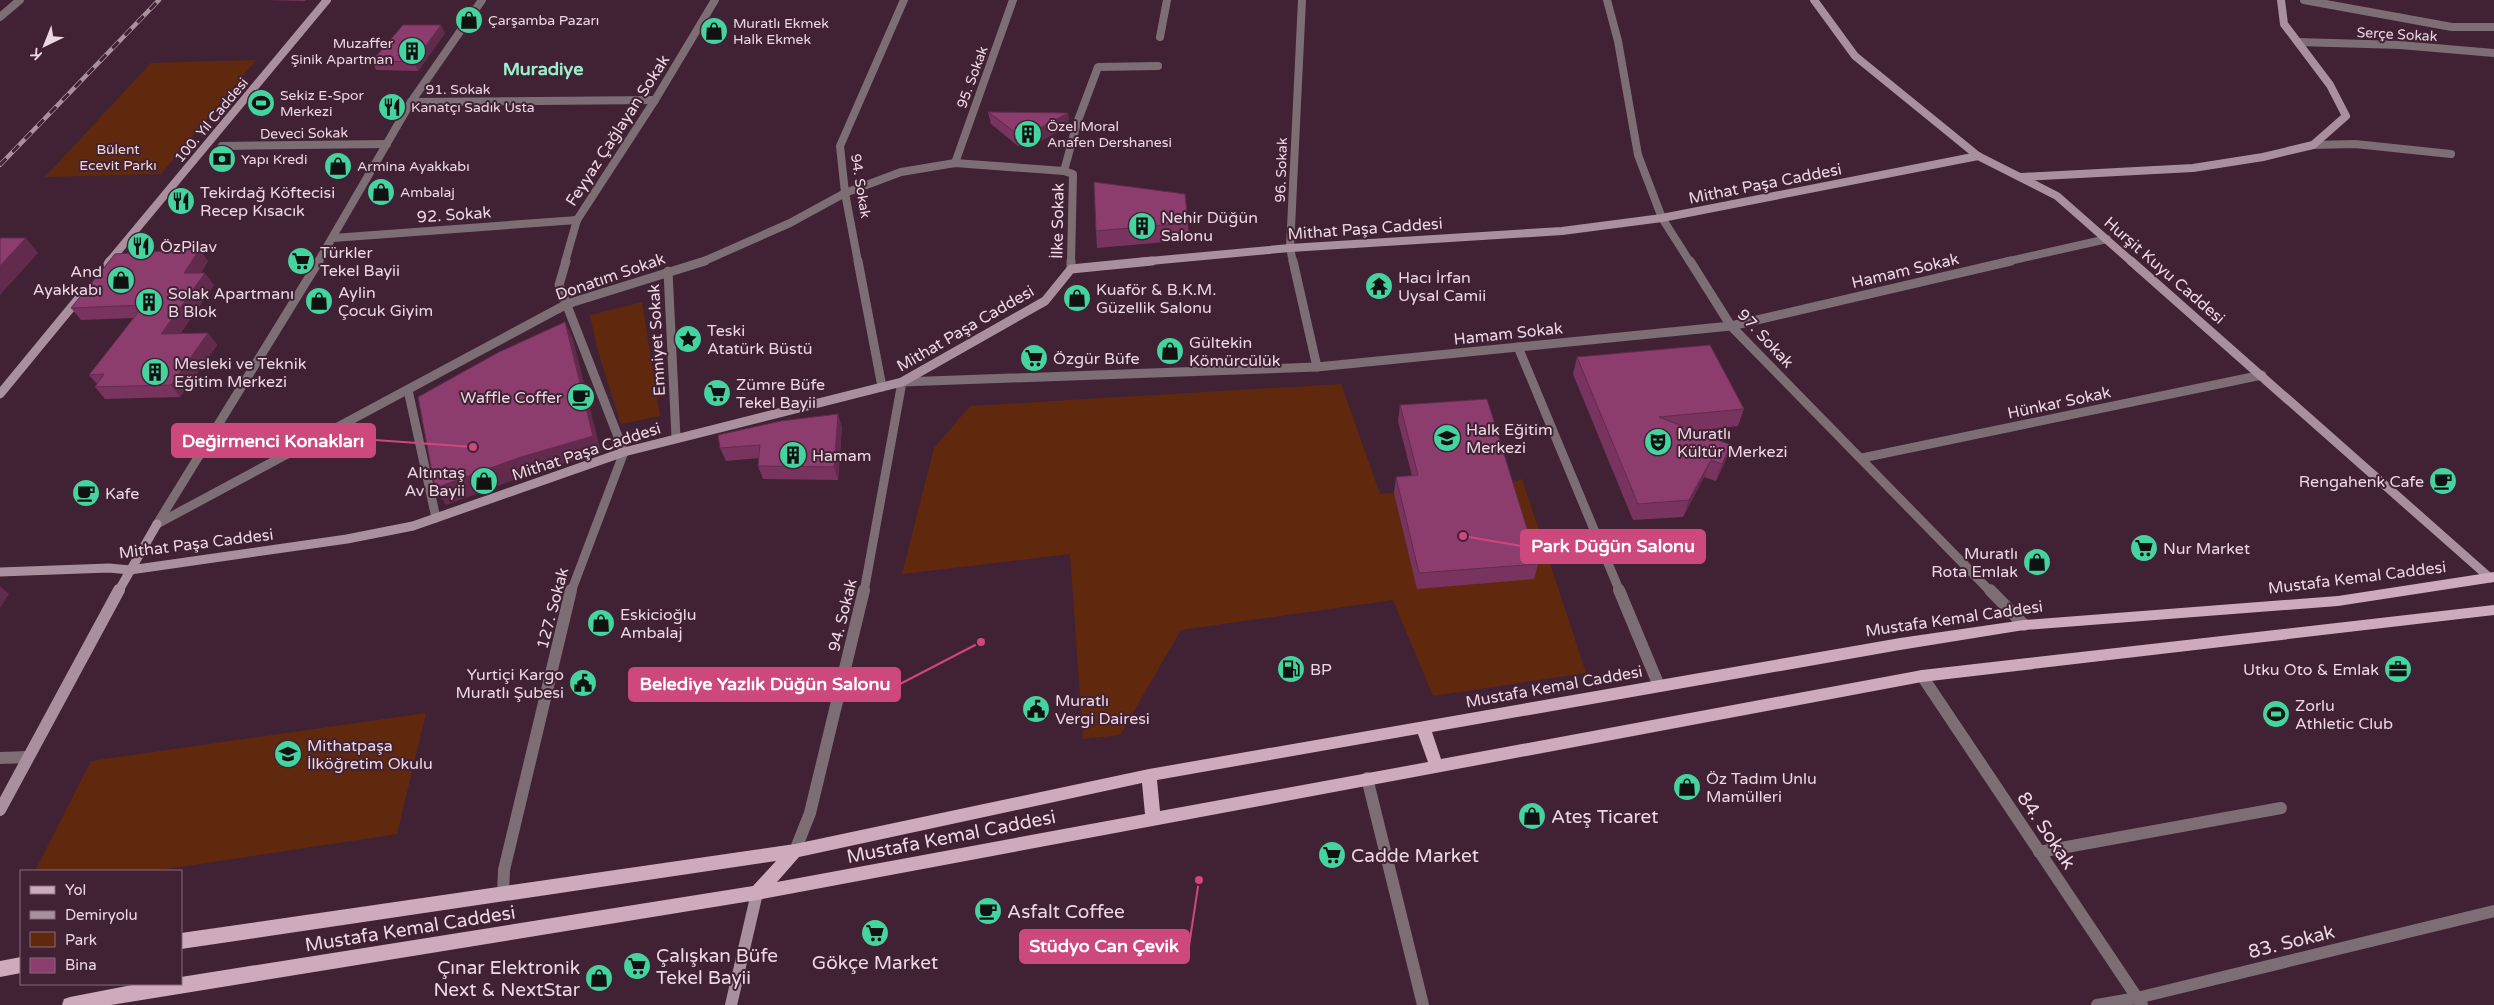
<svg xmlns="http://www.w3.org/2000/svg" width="2494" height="1005" font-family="'Varela Round',sans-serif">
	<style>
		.green { fill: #60290d }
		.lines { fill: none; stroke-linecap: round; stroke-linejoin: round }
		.street-far2 { stroke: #7d6d75; stroke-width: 8 }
		.street-far1 { stroke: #7d6d75; stroke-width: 9 }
		.street { stroke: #7d6d75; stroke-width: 12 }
		.secondary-far2 { stroke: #aa909e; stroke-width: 8 }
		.secondary-far1 { stroke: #aa909e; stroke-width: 9 }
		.secondary { stroke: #aa909e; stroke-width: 12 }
		.primary { fill: #cdabbd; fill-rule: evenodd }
		.rail-casing { stroke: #a9909d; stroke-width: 4.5 }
		.rail { stroke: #412234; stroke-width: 3; stroke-dasharray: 9; stroke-linecap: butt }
		.wall { fill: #78345f }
		.shaded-wall { fill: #622b4d }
		.building { fill: #8c3d6e; stroke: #622b4d }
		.labels { text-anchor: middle; stroke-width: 4; stroke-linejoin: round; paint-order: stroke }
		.far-poi-label { font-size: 14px; fill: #ecd7e2; stroke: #412234; text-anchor: start }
		.far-street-label { font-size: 14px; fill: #ecd7e2; stroke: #412234 }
		.far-park-label { font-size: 14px; fill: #f1d8ce; stroke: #412234 }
		.street-label { font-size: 16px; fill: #ecd7e2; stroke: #412234 }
		.poi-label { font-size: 16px; fill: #ecd7e2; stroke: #412234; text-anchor: start }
		.far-district-label { font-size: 18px; font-weight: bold; fill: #99f0ca; stroke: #412234 }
		.near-poi-label { font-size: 19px; fill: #ecd7e2; stroke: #412234; text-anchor: start }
		.near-street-label { font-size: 19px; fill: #ecd7e2; stroke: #412234 }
		.leader { fill: none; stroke: #cc487d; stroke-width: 2 }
		.callout-dot { fill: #cc487d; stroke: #412234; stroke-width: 2 }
		.callout { fill: #cc487d; stroke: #cc487d; stroke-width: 2 }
		.callout-label { font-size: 18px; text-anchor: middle; font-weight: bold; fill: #fff }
	</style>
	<rect width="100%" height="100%" fill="#412234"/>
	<g class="green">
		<path d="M256,60L161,174L45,177L151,63Z"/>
		<path d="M642,302L660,416L621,424L598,351L590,315Z"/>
		<path d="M1341,384L1380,494L1505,485L1522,479L1586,673L1433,696L1393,600L1181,630L1120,735L1083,739L1070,554L902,574L934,448L970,406Z"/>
		<path d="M426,713L397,834L153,871H35L91,761Z"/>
	</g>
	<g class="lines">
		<g class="street-far2">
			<path d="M1607,0L1618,41L1638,155L1662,218L1690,262"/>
			<path d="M2304,0L2452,27H2494"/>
			<path d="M0,17L20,0"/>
			<path d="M1160,37L1167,0"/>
			<path d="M2298,42L2400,45L2494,53"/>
			<path d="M411,102L655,100"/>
			<path d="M2313,145L2355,144L2451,154"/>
			<path d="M222,146L387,144"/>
			<path d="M955,163L1013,0"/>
			<path d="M1064,171L1077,123L1098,67L1158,66"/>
			<path d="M333,238L577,220"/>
			<path d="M318,262L411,102L482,0"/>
			<path d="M565,262L577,220L655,100L715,0"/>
			<path d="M702,262L790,223L845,193L901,172L955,163L1064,171L1073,174L1071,262"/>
			<path d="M858,262L845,193L840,146L904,0"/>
			<path d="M1293,262L1290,248L1302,0"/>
			<path d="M2005,262L2107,239"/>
		</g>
		<g class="street-far1">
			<path d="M566,261L559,285L624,452L571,592"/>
			<path d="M858,261L882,387"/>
			<path d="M1293,261L1317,367"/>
			<path d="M1690,261L1731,326L1991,592"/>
			<path d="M1071,269V261"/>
			<path d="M668,271L676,437"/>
			<path d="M1518,347L1620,592"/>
			<path d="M408,390L436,518"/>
			<path d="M1862,458L2262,375"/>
			<path d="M157,524L567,304L705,261"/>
			<path d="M157,524L319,261"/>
			<path d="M864,592L902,382L1317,367L1731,326L2011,261"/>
		</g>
		<g class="street">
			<path d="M1619,590L1659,686"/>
			<path d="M1990,590L2024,625"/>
			<path d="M1922,676L2142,1005"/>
			<path d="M0,758L28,757"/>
			<path d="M1367,778L1423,1005"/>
			<path d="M795,851L810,813L864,590"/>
			<path d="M2039,852L2281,808"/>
			<path d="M503,893L504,870L571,590"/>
			<path d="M2097,1005L2137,998L2494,911"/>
		</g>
		<g class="secondary-far2">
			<path d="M1814,0L1855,56L1978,156L2057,196L2132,262"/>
			<path d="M2021,177L2193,168L2263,157L2313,145L2346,116L2330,85L2284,24L2281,0"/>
			<path d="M109,262L327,0"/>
			<path d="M1139,262L1290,248L1562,231L1662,218L1978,156"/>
		</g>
		<g class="secondary-far1">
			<path d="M2131,261L2490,578"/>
			<path d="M108,264L110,261"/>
			<path d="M0,394L79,298"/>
			<path d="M0,572L109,568L130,570L347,539L413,526L624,452L902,382L1045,301L1071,269L1152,261"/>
			<path d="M118,592L157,524"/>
		</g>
		<g class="secondary">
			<path d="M0,810L119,590"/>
			<path d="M731,1005L757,893"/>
		</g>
		<g class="primary">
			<path d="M2494,572V582L2338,606L2024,630L1900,650L1432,732L1441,759L1922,670L2494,605V615L1922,682L757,900L111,1005H62L64,999L70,997L137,984H181V977L753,886L776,861L181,949V933L795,844L1149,769L1900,638L2024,620L2338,596ZM1418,734L1428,762L1160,811L1157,780ZM1142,783L1145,814L777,882L799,857Z"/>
			<path d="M21,957V973L0,977V961Z"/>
		</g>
		<g class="rail-casing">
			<path id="rail" d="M0,165L159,0"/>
		</g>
		<use href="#rail" class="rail"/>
	</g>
	<g class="wall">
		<path d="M266,0H306L305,1Z"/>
		<path d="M445,33L418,71L376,70L372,61Z"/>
		<path d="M988,112L1068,113L1069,126L1031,146H1018L991,124Z"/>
		<path d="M1188,223L1189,240L1097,248L1096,231Z"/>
		<path d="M208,261L201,273L214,285L180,334L208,333L217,345L180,397L105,399L95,387L97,384L89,375L134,318L81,320L71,308Z"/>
		<path d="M1577,357L1744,409L1738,426L1694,431L1725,462L1716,481L1704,477L1683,517L1633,520L1573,374Z"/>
		<path d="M1400,405L1538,564L1534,579L1417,589L1394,493L1396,477L1412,476L1398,421Z"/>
		<path d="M842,427L838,480L763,479L758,466L759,458L726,461L720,448Z"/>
	</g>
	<g class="shaded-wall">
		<path d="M441,25L445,33L418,71L414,62Z"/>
		<path d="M1068,113L1069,126L1031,146L1030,133Z"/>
		<path d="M26,238L38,253L0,295V266Z"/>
		<path d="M200,249L208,261L193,286L184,273Z"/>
		<path d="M205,273L214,285L171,346L161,334Z"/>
		<path d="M565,322L573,339L601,452L530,474L446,505L435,488Z"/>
		<path d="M208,333L217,345L180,397L171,385Z"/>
		<path d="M838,414L842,427L838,480L834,467Z"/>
		<path d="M1731,445L1725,462L1716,481L1722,464Z"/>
		<path d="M1711,460L1704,477L1683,517L1689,500Z"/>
		<path d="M0,586L9,594L0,608Z"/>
	</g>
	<g class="building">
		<path d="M403,25H441L414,62L372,61Z"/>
		<path d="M988,112L1068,113L1030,133H1016Z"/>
		<path d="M1094,182L1185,194L1188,223L1096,231Z"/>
		<path d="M0,238H26L0,266Z"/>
		<path d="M200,249L184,273H205L161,334L208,333L171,385L95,387L104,374L89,375L144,305L71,308L115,254Z"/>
		<path d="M565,322L593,436L521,457L435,488L418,397L499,352Z"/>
		<path d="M1710,345L1744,409L1659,417L1731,445L1722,464L1711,460L1689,500L1638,504L1577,357Z"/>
		<path d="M1487,399L1538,564L1419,573L1396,477L1418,475L1400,405Z"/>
		<path d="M838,414L834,467L758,466L760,445L720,448L718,435L781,421Z"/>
	</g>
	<defs>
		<g id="shop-disc" transform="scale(1.4375)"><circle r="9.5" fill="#44d49f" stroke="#412234"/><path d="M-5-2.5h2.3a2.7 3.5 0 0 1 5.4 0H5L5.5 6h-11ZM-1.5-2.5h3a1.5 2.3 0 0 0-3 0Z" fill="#111"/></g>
		<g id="building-disc" transform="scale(1.4375)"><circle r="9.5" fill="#44d49f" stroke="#412234"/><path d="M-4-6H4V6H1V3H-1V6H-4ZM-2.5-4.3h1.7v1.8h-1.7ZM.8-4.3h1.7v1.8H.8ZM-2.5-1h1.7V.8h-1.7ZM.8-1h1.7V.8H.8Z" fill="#111"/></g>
		<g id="stadium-disc" transform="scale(1.4375)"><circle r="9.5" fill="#44d49f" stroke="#412234"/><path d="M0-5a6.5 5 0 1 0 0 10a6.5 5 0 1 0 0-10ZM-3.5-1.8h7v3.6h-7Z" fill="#111"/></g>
		<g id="restaurant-disc" transform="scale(1.4375)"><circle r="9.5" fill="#44d49f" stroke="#412234"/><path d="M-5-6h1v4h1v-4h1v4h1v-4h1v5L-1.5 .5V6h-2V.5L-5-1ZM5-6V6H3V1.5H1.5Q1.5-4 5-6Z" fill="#111"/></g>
		<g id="bank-disc" transform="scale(1.4375)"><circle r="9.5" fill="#44d49f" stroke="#412234"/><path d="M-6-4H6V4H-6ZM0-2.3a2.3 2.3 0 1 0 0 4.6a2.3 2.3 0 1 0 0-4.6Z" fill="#111"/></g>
		<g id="supermarket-disc" transform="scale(1.4375)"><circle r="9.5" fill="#44d49f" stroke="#412234"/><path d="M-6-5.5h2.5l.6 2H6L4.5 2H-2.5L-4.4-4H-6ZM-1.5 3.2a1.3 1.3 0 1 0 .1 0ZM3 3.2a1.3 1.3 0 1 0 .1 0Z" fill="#111"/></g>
		<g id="temple-disc" transform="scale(1.4375)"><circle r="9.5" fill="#44d49f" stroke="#412234"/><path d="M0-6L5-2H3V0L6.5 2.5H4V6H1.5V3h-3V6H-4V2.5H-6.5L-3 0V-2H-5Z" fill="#111"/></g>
		<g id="sight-disc" transform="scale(1.4375)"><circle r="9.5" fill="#44d49f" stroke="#412234"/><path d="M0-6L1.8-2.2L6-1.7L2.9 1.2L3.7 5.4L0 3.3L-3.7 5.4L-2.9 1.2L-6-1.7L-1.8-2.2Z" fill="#111"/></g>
		<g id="cafe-disc" transform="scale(1.4375)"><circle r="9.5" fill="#44d49f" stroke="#412234"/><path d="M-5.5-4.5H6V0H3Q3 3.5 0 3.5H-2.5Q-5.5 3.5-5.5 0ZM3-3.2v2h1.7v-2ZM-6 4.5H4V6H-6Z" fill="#111"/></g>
		<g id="school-disc" transform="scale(1.4375)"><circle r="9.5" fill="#44d49f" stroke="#412234"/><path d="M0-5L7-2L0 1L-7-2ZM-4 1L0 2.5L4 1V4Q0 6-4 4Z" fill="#111"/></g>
		<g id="theatre-disc" transform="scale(1.4375)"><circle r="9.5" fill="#44d49f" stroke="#412234"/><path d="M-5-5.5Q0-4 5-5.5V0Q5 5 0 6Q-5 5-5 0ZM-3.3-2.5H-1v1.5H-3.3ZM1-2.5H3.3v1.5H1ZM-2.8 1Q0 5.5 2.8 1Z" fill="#111"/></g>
		<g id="fuel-disc" transform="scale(1.4375)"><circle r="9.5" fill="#44d49f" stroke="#412234"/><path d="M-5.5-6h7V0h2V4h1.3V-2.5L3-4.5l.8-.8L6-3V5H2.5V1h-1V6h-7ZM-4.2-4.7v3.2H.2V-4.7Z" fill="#111"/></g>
		<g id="office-disc" transform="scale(1.4375)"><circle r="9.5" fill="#44d49f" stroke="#412234"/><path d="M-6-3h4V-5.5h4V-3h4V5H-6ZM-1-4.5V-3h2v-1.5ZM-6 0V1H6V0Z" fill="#111"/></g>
		<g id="civic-disc" transform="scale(1.4375)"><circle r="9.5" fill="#44d49f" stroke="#412234"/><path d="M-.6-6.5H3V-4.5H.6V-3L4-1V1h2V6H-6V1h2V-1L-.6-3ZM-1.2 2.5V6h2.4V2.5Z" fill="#111"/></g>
	</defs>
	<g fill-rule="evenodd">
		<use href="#shop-disc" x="469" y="20"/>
		<use href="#shop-disc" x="714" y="31"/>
		<use href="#building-disc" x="412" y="51"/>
		<use href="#stadium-disc" x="261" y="103"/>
		<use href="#restaurant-disc" x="392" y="107"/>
		<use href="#building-disc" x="1028" y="134"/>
		<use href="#bank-disc" x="222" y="159"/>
		<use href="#shop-disc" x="338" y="166"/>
		<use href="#shop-disc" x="381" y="192"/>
		<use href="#restaurant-disc" x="181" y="201"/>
		<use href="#building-disc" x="1142" y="226"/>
		<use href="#restaurant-disc" x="141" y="246"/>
		<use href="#supermarket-disc" x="301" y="261"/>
		<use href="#shop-disc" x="121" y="280"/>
		<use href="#temple-disc" x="1379" y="286"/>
		<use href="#shop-disc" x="1077" y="298"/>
		<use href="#shop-disc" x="319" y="301"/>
		<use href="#building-disc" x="149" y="302"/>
		<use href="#sight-disc" x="688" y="339"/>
		<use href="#shop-disc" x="1170" y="351"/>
		<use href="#supermarket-disc" x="1034" y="358"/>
		<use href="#building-disc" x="155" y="372"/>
		<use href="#supermarket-disc" x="717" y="393"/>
		<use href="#cafe-disc" x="581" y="397"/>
		<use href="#school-disc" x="1447" y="438"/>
		<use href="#theatre-disc" x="1658" y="442"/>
		<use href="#building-disc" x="793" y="455"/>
		<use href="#shop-disc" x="484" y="481"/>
		<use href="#cafe-disc" x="2443" y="481"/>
		<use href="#cafe-disc" x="86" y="493"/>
		<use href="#supermarket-disc" x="2144" y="548"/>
		<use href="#shop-disc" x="2037" y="562"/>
		<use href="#shop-disc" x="601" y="623"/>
		<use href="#fuel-disc" x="1291" y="669"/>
		<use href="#office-disc" x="2398" y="669"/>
		<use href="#civic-disc" x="583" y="683"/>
		<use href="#civic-disc" x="1036" y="709"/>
		<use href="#stadium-disc" x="2276" y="714"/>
		<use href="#school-disc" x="288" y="754"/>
		<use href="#shop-disc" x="1687" y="787"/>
		<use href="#shop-disc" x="1532" y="816"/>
		<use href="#supermarket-disc" x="1332" y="855"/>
		<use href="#cafe-disc" x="988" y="911"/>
		<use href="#supermarket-disc" x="875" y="933"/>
		<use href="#supermarket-disc" x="637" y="966"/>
		<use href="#shop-disc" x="599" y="978"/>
	</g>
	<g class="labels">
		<g class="far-poi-label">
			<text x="488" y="25">Çarşamba Pazarı</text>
			<text x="733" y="28">Muratlı Ekmek<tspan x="733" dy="16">Halk Ekmek</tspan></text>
			<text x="393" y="48" text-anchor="end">Muzaffer<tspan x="393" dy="16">Şinik Apartman</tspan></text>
			<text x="280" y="100">Sekiz E-Spor<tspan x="280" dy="16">Merkezi</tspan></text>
			<text x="411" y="112">Kanatçı Sadık Usta</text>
			<text x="1047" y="131">Özel Moral<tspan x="1047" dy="16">Anafen Dershanesi</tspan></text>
			<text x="241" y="164">Yapı Kredi</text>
			<text x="357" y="171">Armina Ayakkabı</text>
			<text x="400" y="197">Ambalaj</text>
		</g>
		<g class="far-street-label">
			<text transform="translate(2397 34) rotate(3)" y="5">Serçe Sokak</text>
			<text transform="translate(972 77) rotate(-70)" y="5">95. Sokak</text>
			<text x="458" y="94">91. Sokak</text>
			<text transform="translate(211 120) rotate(-50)" y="5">100. Yıl Caddesi</text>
			<text transform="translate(304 133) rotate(-1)" y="5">Deveci Sokak</text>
			<text transform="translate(1281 170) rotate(-88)" y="5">96. Sokak</text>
			<text transform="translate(861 186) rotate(81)" y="5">94. Sokak</text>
		</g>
		<g class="far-park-label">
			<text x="118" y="154">Bülent<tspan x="118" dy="16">Ecevit Parkı</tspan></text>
		</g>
		<g class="street-label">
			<text transform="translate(617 130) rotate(-57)" y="6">Feyyaz Çağlayan Sokak</text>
			<text transform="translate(1765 183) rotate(-11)" y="6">Mithat Paşa Caddesi</text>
			<text transform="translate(454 214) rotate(-4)" y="6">92. Sokak</text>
			<text transform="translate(1057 221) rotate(-89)" y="6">İlke Sokak</text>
			<text transform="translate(1365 228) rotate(-4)" y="6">Mithat Paşa Caddesi</text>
			<text transform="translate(1905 270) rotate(-13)" y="6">Hamam Sokak</text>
			<text transform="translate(2165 270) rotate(41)" y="6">Hurşit Kuyu Caddesi</text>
			<text transform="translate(610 276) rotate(-19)" y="6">Donatım Sokak</text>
			<text transform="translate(965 328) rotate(-30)" y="6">Mithat Paşa Caddesi</text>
			<text transform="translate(1508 333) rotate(-6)" y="6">Hamam Sokak</text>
			<text transform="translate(1766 338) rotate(47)" y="6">97. Sokak</text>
			<text transform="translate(656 340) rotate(-93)" y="6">Emniyet Sokak</text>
			<text transform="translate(2059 402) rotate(-12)" y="6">Hünkar Sokak</text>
			<text transform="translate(586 451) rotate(-18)" y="6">Mithat Paşa Caddesi</text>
			<text transform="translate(196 543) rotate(-7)" y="6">Mithat Paşa Caddesi</text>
			<text transform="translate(2357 577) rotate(-7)" y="6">Mustafa Kemal Caddesi</text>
			<text transform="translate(552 608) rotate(-75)" y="6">127. Sokak</text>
			<text transform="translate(842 615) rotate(-76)" y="6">94. Sokak</text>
			<text transform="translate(1954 618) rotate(-8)" y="6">Mustafa Kemal Caddesi</text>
			<text transform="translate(1554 686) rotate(-10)" y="6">Mustafa Kemal Caddesi</text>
		</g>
		<g class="poi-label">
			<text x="200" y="198">Tekirdağ Köftecisi<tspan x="200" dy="18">Recep Kısacık</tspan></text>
			<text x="1161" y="223">Nehir Düğün<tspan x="1161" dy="18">Salonu</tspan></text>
			<text x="160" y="252">ÖzPilav</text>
			<text x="320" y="258">Türkler<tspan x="320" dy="18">Tekel Bayii</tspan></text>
			<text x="102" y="277" text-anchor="end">And<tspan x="102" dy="18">Ayakkabı</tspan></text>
			<text x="1398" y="283">Hacı İrfan<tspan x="1398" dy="18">Uysal Camii</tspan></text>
			<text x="1096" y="295">Kuaför &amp; B.K.M.<tspan x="1096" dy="18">Güzellik Salonu</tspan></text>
			<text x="338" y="298">Aylin<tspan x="338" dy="18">Çocuk Giyim</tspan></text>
			<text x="168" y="299">Solak Apartmanı<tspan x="168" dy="18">B Blok</tspan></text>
			<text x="707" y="336">Teski<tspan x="707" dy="18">Atatürk Büstü</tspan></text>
			<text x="1189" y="348">Gültekin<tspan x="1189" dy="18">Kömürcülük</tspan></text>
			<text x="1053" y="364">Özgür Büfe</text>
			<text x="174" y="369">Mesleki ve Teknik<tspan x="174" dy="18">Eğitim Merkezi</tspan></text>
			<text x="736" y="390">Zümre Büfe<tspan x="736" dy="18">Tekel Bayii</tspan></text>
			<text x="562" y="403" text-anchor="end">Waffle Coffer</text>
			<text x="1466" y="435">Halk Eğitim<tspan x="1466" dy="18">Merkezi</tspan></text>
			<text x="1677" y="439">Muratlı<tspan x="1677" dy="18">Kültür Merkezi</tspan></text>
			<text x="812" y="461">Hamam</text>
			<text x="465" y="478" text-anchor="end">Altıntaş<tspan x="465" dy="18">Av Bayii</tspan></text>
			<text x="2424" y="487" text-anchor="end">Rengahenk Cafe</text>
			<text x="105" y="499">Kafe</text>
			<text x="2163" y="554">Nur Market</text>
			<text x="2018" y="559" text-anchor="end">Muratlı<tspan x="2018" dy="18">Rota Emlak</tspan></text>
			<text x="620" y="620">Eskicioğlu<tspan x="620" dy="18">Ambalaj</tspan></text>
			<text x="1310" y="675">BP</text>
			<text x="2379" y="675" text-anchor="end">Utku Oto &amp; Emlak</text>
			<text x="564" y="680" text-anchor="end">Yurtiçi Kargo<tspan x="564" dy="18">Muratlı Şubesi</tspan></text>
			<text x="1055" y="706">Muratlı<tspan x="1055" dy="18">Vergi Dairesi</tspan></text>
			<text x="2295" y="711">Zorlu<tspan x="2295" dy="18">Athletic Club</tspan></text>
			<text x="307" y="751">Mithatpaşa<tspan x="307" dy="18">İlköğretim Okulu</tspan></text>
			<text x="1706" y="784">Öz Tadım Unlu<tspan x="1706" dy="18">Mamülleri</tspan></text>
		</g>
		<g class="far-district-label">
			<text x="543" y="75">Muradiye</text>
		</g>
		<g class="near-poi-label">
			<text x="1551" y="823">Ateş Ticaret</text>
			<text x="1351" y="862">Cadde Market</text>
			<text x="1007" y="918">Asfalt Coffee</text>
			<text x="656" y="962">Çalışkan Büfe<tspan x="656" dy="22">Tekel Bayii</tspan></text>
			<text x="875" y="969" text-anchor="middle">Gökçe Market</text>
			<text x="580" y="974" text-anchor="end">Çınar Elektronik<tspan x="580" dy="22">Next &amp; NextStar</tspan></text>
		</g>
		<g class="near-street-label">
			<text transform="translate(2047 830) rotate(56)" y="7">84. Sokak</text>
			<text transform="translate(951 836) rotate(-11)" y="7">Mustafa Kemal Caddesi</text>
			<text transform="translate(410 928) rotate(-9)" y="7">Mustafa Kemal Caddesi</text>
			<text transform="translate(2291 941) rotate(-14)" y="7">83. Sokak</text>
		</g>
	</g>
	<path class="leader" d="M473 447L375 440M1463 536L1521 546M981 642L900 684M1199 880L1189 946"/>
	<g class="callout-dot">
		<circle cx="473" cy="447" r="5"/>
		<circle cx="1463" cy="536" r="5"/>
		<circle cx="981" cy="642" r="5"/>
		<circle cx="1199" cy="880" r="5"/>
	</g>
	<g class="callout">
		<rect x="172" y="424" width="203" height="33" rx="5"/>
		<rect x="1521" y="530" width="184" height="33" rx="5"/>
		<rect x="629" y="668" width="271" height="33" rx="5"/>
		<rect x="1020" y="930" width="169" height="33" rx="5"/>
	</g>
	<g class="callout-label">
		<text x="273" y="447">Değirmenci Konakları</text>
		<text x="1613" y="552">Park Düğün Salonu</text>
		<text x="765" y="690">Belediye Yazlık Düğün Salonu</text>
		<text x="1104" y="952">Stüdyo Can Çevik</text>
	</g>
	<rect x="20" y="870" width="162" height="115" fill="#412234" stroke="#856a7a"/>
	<rect x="30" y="886" width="25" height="8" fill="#cdabbd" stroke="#856a7a"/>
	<text x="65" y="895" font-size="15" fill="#ecd7e2">Yol</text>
	<rect x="30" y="911" width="25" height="8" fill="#a9909d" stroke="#856a7a"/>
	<text x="65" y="920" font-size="15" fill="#ecd7e2">Demiryolu</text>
	<rect x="30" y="932" width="25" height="15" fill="#60290d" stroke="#856a7a"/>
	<text x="65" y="945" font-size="15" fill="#ecd7e2">Park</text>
	<rect x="30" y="958" width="25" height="15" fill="#8c3d6e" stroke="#856a7a"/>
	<text x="65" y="970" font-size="15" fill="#ecd7e2">Bina</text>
	<g transform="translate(45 45) rotate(223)" stroke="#412234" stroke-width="4" paint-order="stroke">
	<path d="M0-4L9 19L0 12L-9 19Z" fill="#ecd7e2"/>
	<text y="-8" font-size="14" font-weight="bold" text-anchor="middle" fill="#ecd7e2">K</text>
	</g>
</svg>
